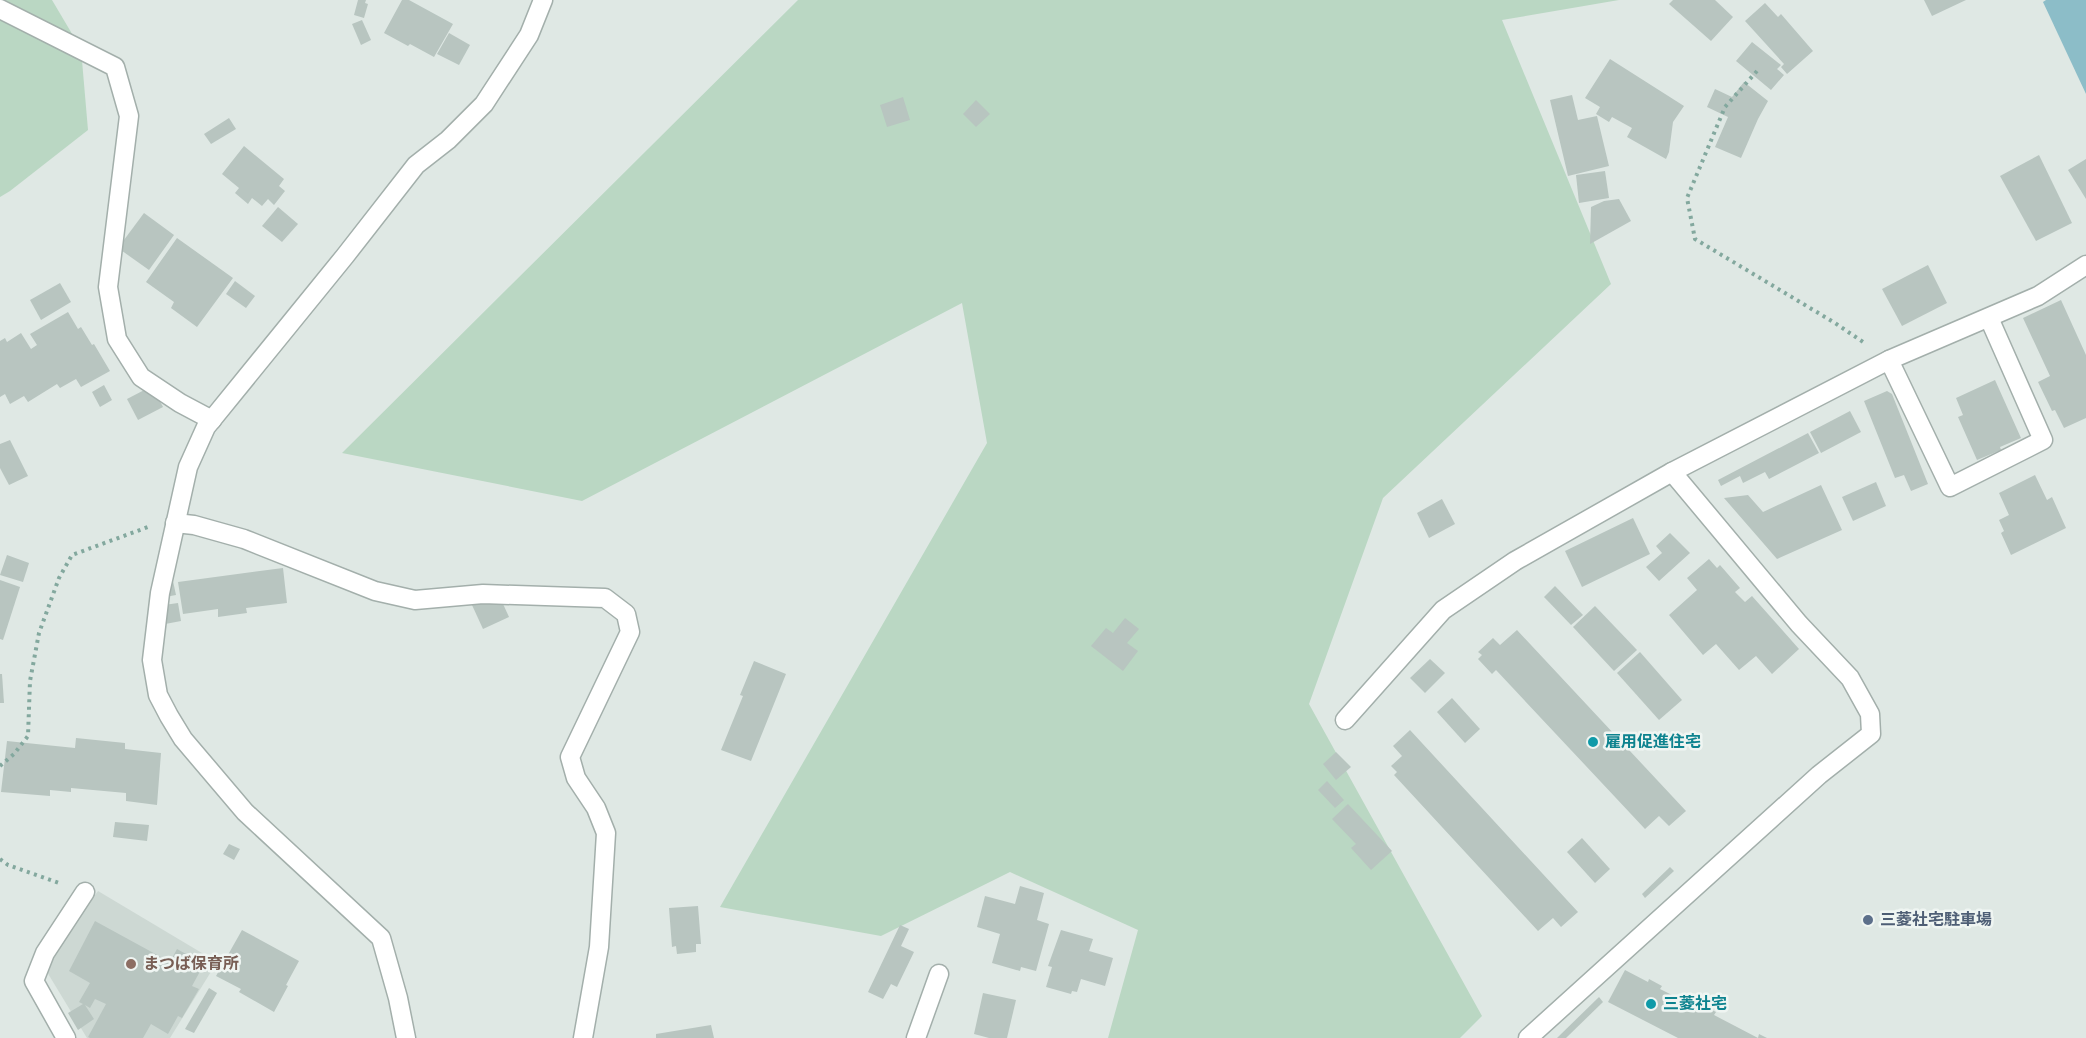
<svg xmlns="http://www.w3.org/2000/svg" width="2086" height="1038" font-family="'Source Sans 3','Noto Sans JP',sans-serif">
<rect width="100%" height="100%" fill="#dfe8e4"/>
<path fill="#cdd8d3" d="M98,891L217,962L170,1038H87L44,967Z"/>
<g fill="#bad7c3">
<path d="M0,0H52L81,49L88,130L10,191L0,197Z"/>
<path d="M798,0H1619L1502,20L1611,284L1383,498L1309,704L1482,1016L1460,1038H1108L1138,930L1010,872L881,936L720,907L987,443L962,303L582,501L342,453Z"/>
</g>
<path fill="#8cbdc8" d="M2046,0H2086V94L2043,2Z"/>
<g fill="#b8c5c0">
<path d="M358,0H366L365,3L368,4L364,18L354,15Z"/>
<path d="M402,0H409L453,24L434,57L410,44L408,46L384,33Z"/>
<path d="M1673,0H1715L1733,17L1711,41L1669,4Z"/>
<path d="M1924,0H1966L1932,16Z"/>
<path d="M1765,3L1778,17L1781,14L1813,51L1787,74L1781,67L1784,64L1745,21Z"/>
<path d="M362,20L371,40L361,45L352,24Z"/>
<path d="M449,33L470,45L459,65L437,54Z"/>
<path d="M1752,42L1781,65L1777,69L1784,75L1771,90L1736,61Z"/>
<path d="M1610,59L1684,106L1673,122L1669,152L1666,159L1627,137L1632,128L1612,117L1609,122L1596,114L1600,107L1585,98Z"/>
<path d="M1744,82L1768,101L1758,119L1741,158L1715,147L1728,117L1707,107L1715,89L1732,97Z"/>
<path d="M1572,95L1578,120L1597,116L1609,166L1568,176L1550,100Z"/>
<path d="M903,97L910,120L887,127L880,105Z"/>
<path d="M976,100L990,114L976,127L963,114Z"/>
<path d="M229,118L236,129L211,144L204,134Z"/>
<path d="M244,146L284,179L279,186L285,191L274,205L268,199L262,206L252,198L248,204L235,193L239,188L222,174Z"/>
<path d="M2039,155L2072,223L2036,241L2000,176Z"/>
<path d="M2086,159V199L2068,170Z"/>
<path d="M1605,171L1609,198L1579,203L1576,175Z"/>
<path d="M1619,199L1631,221L1590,244L1591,207L1604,201Z"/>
<path d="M278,207L298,224L282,242L262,226Z"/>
<path d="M144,213L174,235L149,270L118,248Z"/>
<path d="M177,238L233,278L197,327L171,308L174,302L146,282Z"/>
<path d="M1928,265L1947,303L1902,326L1882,289Z"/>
<path d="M235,281L255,296L246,308L226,294Z"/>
<path d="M60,283L71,302L41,320L30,300Z"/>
<path d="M2061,300L2086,355V418L2064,428L2055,410L2052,411L2038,382L2050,376L2023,318Z"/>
<path d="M68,312L78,329L81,327L92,345L94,344L110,371L81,387L76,379L60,388L57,384L28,402L24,396L10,404L5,394L0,397V341L5,338L7,342L21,333L31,349L37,345L30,334Z"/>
<path d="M1995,380L2021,438L2000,447L2001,450L1977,460L1958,417L1963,415L1956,398Z"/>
<path d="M104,385L112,400L100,407L92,392Z"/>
<path d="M152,386L163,407L138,420L127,399Z"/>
<path d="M1887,391L1892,394L1928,484L1911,491L1904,475L1895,478L1864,401Z"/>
<path d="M1850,411L1861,432L1821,453L1810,432Z"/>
<path d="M1808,433L1819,453L1769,479L1765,472L1743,483L1740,476L1721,486L1718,480Z"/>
<path d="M10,440L28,476L9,485L0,468V444Z"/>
<path d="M2035,475L2047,500L2052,497L2066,528L2011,555L2001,533L2004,531L1999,520L2009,515L1999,493Z"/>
<path d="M1876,482L1886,506L1853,521L1842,497Z"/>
<path d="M1821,485L1842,530L1777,559L1724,498L1748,495L1763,512Z"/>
<path d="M1442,499L1455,524L1429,538L1417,513Z"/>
<path d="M1633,518L1650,554L1582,587L1565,551Z"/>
<path d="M1670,533L1690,553L1659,581L1646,567L1662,553L1656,546Z"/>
<path d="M7,555L29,563L23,582L0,575Z"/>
<path d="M1709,559L1717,568L1720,565L1740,588L1735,592L1745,602L1752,596L1799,649L1772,674L1756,656L1739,670L1716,644L1703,655L1669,615L1697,590L1687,578Z"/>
<path d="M283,568L287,603L246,608L247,613L218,617V609L183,614L178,582Z"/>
<path d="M0,580L20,587L3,640L0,639Z"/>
<path d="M173,581L176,595L165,597L163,583Z"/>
<path d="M1555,586L1583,615L1571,625L1544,597Z"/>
<path d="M498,593L509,617L483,629L472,605Z"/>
<path d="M178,603L181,621L160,625L157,606Z"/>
<path d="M1595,606L1637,650L1614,671L1573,627Z"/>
<path d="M1125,618L1139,629L1127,643L1138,651L1123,671L1091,646L1106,628L1113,633Z"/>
<path d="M1517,630L1686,811L1669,826L1659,816L1645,829L1496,670L1492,674L1478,659L1482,655L1478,652L1493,638L1500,645Z"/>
<path d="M1640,652L1682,700L1659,720L1617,673Z"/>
<path d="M1430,659L1445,673L1425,693L1410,678Z"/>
<path d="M754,661L786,674L751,761L721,750L743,696L740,695Z"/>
<path d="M0,674H2L4,703H0Z"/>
<path d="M1452,698L1480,729L1465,743L1437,712Z"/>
<path d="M1410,730L1578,912L1561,927L1553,918L1538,931L1394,775L1397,772L1391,766L1402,756L1393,746Z"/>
<path d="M76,738L125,743V749L161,753L157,805L126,801V793L71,788V792L50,790V796L1,792L7,741L75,748Z"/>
<path d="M1336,752L1351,767L1336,780L1323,764Z"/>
<path d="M1327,781L1344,800L1335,808L1318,790Z"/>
<path d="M1348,804L1392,851L1371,870L1351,848L1356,844L1332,819Z"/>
<path d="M115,822L149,825L147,841L113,837Z"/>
<path d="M1582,838L1610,869L1595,883L1567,852Z"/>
<path d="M229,844L240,849L234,860L223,854Z"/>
<path d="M1670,867L1674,871L1645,898L1642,894Z"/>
<path d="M1020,886L1044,893L1037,920L1049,924L1036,971L1021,967L1020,971L992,963L1000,934L977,927L985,896L1015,904Z"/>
<path d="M698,906L701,944H696V952L677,954L676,946L672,947L669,908Z"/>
<path d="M95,921L170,962L177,949L204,964L192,986L199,989L182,1018L178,1016L168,1034L151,1024L143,1038H90L88,1037L106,1004L95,999L90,1008L85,1005L94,1019L78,1030L68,1013L83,1004L79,1002L90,983L69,971Z"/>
<path d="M900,925L909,929L901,946L914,952L897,987L891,984L883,999L868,992Z"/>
<path d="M242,930L299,961L286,985L288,986L274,1012L239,992L241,989L216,976Z"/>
<path d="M1061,930L1093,939L1089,951L1113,958L1105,986L1081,979L1077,992L1072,991L1071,994L1046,987L1052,967L1048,966Z"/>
<path d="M1625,970L1648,982L1649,979L1662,986L1660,989L1702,1010L1704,1006L1716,1012L1714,1015L1758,1038L1759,1034L1767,1038H1678L1608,1002Z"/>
<path d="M209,988L217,993L194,1033L185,1029Z"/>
<path d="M983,993L1016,1000L1007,1038H989L974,1034Z"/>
<path d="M1599,997L1603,1002L1566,1038H1557Z"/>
<path d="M711,1025L714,1038H656V1034Z"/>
</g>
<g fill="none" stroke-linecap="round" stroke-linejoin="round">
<defs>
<g id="service">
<path d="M0,9L115,67L129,116L108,287L117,339L141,377L180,403L212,420"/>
<path d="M1345,720L1443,610L1515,561L1672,472"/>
<path d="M916,1038L939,974"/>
</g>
<g id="minor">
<path d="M1889,360L1950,487L2043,440L1989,318"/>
<path d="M175,523L194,525L244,539L375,591L415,600L483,594L605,598L626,614L630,632L570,757L576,778L596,808L606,833L599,947L583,1038"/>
<path d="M66,1038L34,981L45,953L85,892"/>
<path d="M406,1038L398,998L381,938L245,812L183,739L169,716L158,695L152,660L160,593L188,467L206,427L345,256L416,165L448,140L484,104L529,35L543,0"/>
<path d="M1528,1038L1819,775L1871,734L1870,714L1850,678L1799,624L1672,472L1889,360L2038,296L2086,265"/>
</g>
</defs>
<use href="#service" stroke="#a3afab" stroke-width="21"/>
<use href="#minor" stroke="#a3afab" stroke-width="21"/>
<g stroke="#83a89e" stroke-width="4" stroke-dasharray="3 4.5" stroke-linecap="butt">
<path d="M1757,71L1725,107L1687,198L1695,239L1835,323L1866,344"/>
<path d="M0,766L14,754L28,736L30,681L39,633L59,578L72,555L148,527"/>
<path d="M0,859L8,865L62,884"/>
</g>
<use href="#service" stroke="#fff" stroke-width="18"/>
<use href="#minor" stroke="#fff" stroke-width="18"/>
</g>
<g fill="#0f9aa8" stroke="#eff5f2" stroke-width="2">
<circle cx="1593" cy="742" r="6"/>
<circle cx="1651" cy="1004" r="6"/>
</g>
<circle fill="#5c6f8a" stroke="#eff5f2" stroke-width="2" cx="1868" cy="920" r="6"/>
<circle fill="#8d6e63" stroke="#eff5f2" stroke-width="2" cx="131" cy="964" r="6"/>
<g text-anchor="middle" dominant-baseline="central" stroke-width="5" stroke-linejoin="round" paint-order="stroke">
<g font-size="16" font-weight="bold" fill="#0d838f" stroke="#eff5f2" text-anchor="start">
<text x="1605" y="742">雇用促進住宅</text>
<text x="1663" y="1004">三菱社宅</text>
</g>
<g font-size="16" font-weight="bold" fill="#4e5e75" stroke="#eff5f2" text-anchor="start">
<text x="1880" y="920">三菱社宅駐車場</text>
</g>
<g font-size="16" font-weight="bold" fill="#785e54" stroke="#eff5f2" text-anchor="start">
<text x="143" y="964">まつば保育所</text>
</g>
</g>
</svg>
